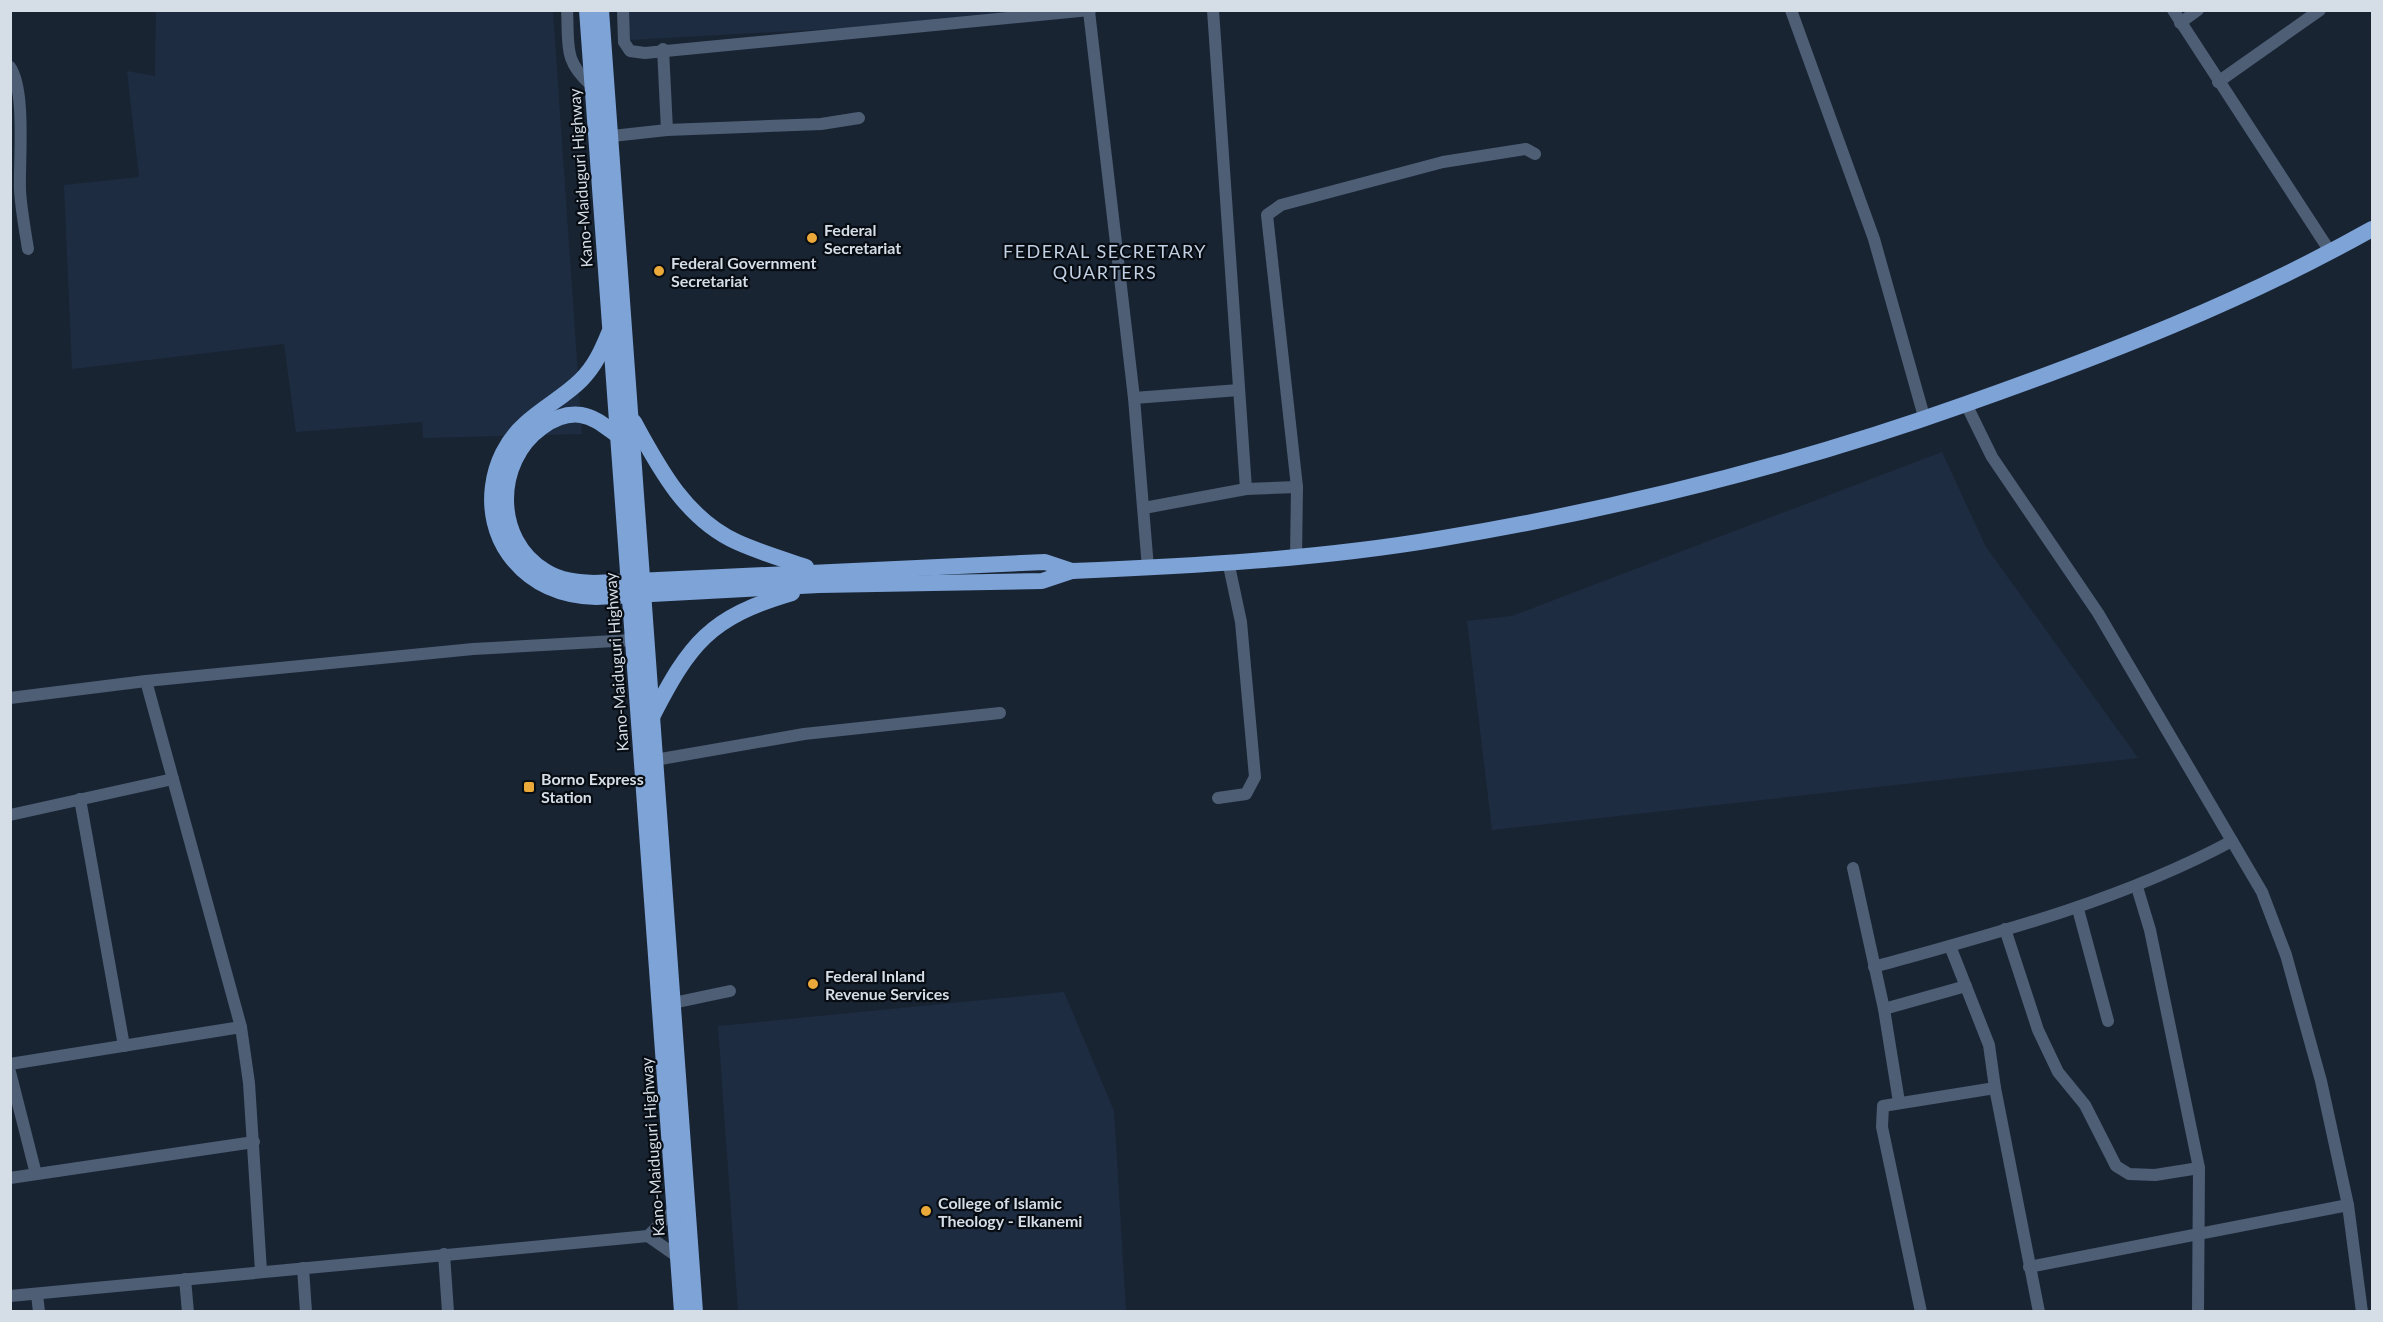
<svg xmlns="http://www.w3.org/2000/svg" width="2383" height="1322" font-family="Lato,sans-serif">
<rect width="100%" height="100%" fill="#192433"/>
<g fill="#1e2c41">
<path d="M156,11H553L582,434L423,438L422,422L296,432L284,344L72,369L64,185L139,177L127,71L155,76Z"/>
<path d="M628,11H1069L846,28L629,40Z"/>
<path d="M1942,452L1986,547L2138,758L1492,830L1467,621L1512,616Z"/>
<path d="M1064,992L1114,1111L1126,1311H738L718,1026Z"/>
</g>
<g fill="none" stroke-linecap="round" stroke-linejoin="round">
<g stroke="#4d5e75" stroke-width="12">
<path d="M567,10C569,46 563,61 592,86"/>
<path d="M623,10L624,42L630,51L645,53L1090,10"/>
<path d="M1213,10L1246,489"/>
<path d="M1791,10L1874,239L1925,420"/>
<path d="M2173,10L2331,253"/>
<path d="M1089,11L1134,398L1148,568"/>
<path d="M2180,23L2198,10"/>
<path d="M663,49L667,130"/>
<path d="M10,67C26,90 19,160 20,190C21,209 25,230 28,249"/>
<path d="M2218,82L2320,10"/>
<path d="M603,137L667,130L821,124L859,118"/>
<path d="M1134,398L1239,390"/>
<path d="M1966,404L1992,457L2098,613L2262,892L2286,955L2321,1081L2348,1205L2362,1312"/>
<path d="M1144,508L1246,489L1297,487"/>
<path d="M1296,557L1297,487L1267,215L1281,205L1443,162L1526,149L1535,154"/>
<path d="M146,681L241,1027L249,1083L261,1271"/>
<path d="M10,698L146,681L473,649L632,640"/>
<path d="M655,760L804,734L1000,713"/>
<path d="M1218,798L1246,794L1255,777L1241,622L1228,561"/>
<path d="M80,799L124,1046"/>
<path d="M10,815L173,779"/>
<path d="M1853,868L1884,1009L1899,1102"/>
<path d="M2137,887L2150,930L2199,1168L2198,1312"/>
<path d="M2078,909L2108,1021"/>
<path d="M2005,929L2038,1030L2058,1072L2085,1105L2116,1166L2129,1174L2155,1175L2199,1168"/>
<path d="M1950,946L1989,1045L1995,1088"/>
<path d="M1874,967C1997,933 2120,901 2232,841"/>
<path d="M673,1003L730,991"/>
<path d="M1884,1009L1966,986"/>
<path d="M10,1064L241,1027"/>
<path d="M10,1072L36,1174"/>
<path d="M10,1178L254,1142"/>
<path d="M648,1236L678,1257"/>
<path d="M444,1254L448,1312"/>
<path d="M2029,1267L2348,1205"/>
<path d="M303,1268L306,1312"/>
<path d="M185,1279L188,1312"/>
<path d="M37,1294L39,1312"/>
<path d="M10,1296L648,1236L674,1210"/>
<path d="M1921,1312L1882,1127L1883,1106L1995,1088L2039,1312"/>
</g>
<g stroke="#7da3d7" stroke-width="16">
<path d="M587,10L682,1312"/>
<path d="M601,10L695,1312"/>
<path d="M609,333C602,350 595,366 581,380C564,397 542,408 524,425C489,457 481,515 509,554C530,583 561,596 596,597L819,585L1042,581L1072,571C1194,566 1318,559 1438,539C1618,509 1795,465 1966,404C2105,355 2244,301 2372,229"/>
<path d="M634,422C659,468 686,519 737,542C759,552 783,559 806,567"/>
<path d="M617,435C606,427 595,417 581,415C567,413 553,419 542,427C494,461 493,540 545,571C561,581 576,582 594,583L1045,562L1072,571"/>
<path d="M652,717C690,643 710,617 792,593"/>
</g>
</g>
<g fill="#eba939" stroke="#080d13" stroke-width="2">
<circle cx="812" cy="238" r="6"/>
<circle cx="659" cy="271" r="6"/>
<rect x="523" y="781" width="12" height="12" rx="3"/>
<circle cx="813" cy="984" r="6"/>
<circle cx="926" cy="1211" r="6"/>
</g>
<g text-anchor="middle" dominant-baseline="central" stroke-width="4.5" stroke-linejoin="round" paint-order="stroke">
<g font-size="16" fill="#d5dde7" stroke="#080d13">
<text transform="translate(580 178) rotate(-94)">Kano-Maiduguri Highway</text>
<text transform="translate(616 662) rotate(-94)">Kano-Maiduguri Highway</text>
<text transform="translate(652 1147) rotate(-94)">Kano-Maiduguri Highway</text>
</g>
<g font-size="16" font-weight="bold" fill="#d5dde7" stroke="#080d13" text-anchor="start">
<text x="824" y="229">Federal<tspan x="824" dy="18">Secretariat</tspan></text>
<text x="671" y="262">Federal Government<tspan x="671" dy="18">Secretariat</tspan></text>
<text x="541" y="778">Borno Express<tspan x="541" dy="18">Station</tspan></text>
<text x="825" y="975">Federal Inland<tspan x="825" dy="18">Revenue Services</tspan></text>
<text x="938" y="1202">College of Islamic<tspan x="938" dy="18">Theology - Elkanemi</tspan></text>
</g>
<g font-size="18" letter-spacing="1.5" fill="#c2d0e4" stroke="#080d13">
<text x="1105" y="251">FEDERAL SECRETARY<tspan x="1105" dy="21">QUARTERS</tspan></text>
</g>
</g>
<rect width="2383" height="1322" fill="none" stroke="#d5dde7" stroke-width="24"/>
</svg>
